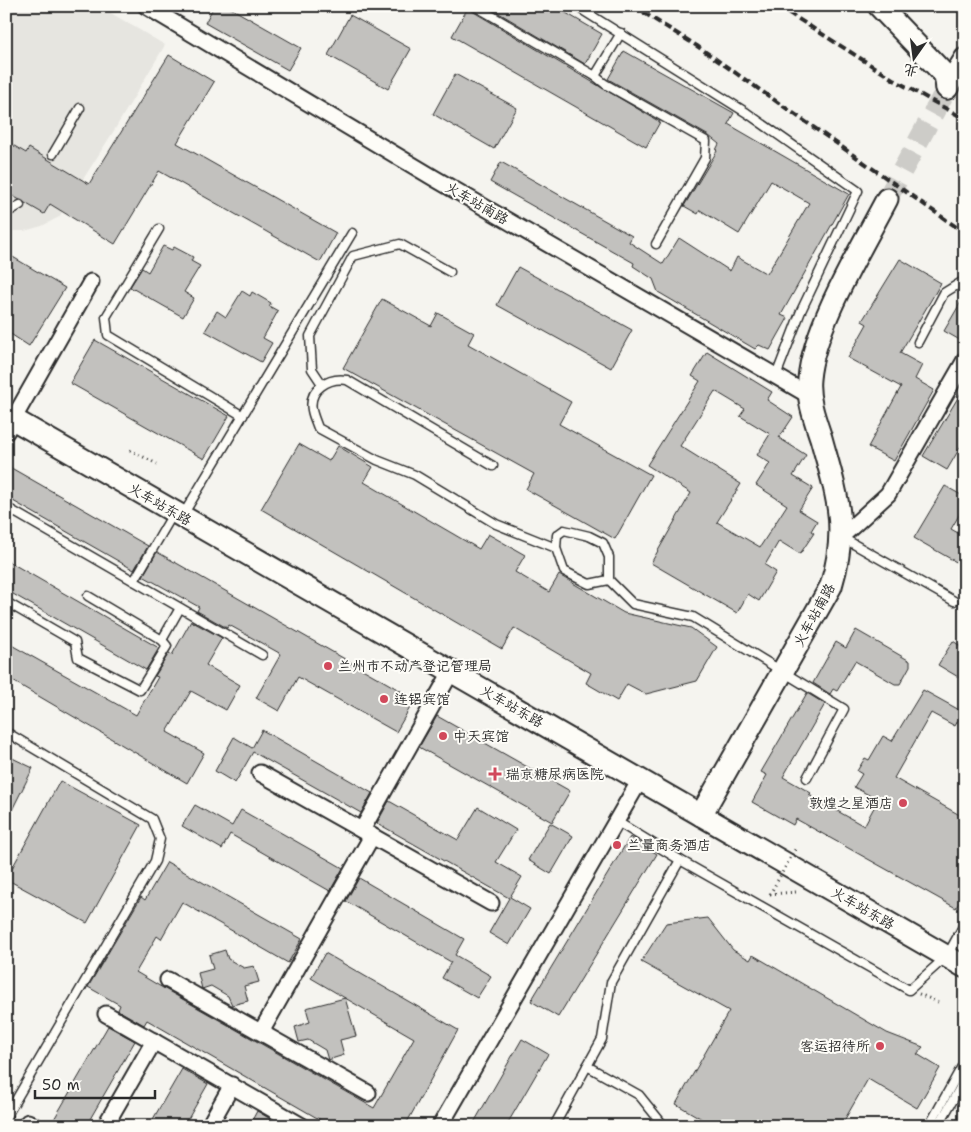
<svg xmlns="http://www.w3.org/2000/svg" width="971" height="1132" font-family="'Shantell Sans','LXGW WenKai TC',sans-serif">
<rect width="100%" height="100%" fill="#f5f4ef"/>
<filter id="ink" filterUnits="userSpaceOnUse"><feTurbulence type="fractalNoise" baseFrequency=".02" numOctaves="2"/><feDisplacementMap in="SourceGraphic" scale="10" xChannelSelector="R" yChannelSelector="G"/><feConvolveMatrix kernelMatrix="1 2 1 2 8 2 1 2 1" color-interpolation-filters="sRGB"/></filter>
<g filter="url(#ink)">
<path fill="#e6e5e0" d="M6,6H99L165,45L115,129L59,217L42,226L24,231H6Z"/>
<g fill="#c2c1be" stroke="#2b2b2b" fill-rule="evenodd">
<path d="M214,6H227L301,48L288,70L205,23Z"/>
<path d="M469,6L472,11L660,122L646,147L452,36Z"/>
<path d="M487,6H554L602,34L585,64Z"/>
<path d="M350,15L411,49L388,89L328,55Z"/>
<path d="M624,51L734,113L728,124L849,194L781,315L788,318L770,350L759,345L755,349L658,292L653,279L633,266L634,263L490,182L501,162L632,236L629,242L663,264L679,238L730,271L737,257L767,274L809,203L771,181L739,234L700,210L698,214L684,206L717,151L716,150L719,144L709,136L608,79Z"/>
<path d="M169,55L214,82L177,143L336,233L320,262L159,171L115,244L50,204L44,214L6,192V141L26,153L29,148L89,184Z"/>
<path d="M455,74L517,108L494,149L433,114Z"/>
<path d="M163,246L172,250L174,247L193,257L191,261L200,266L184,292L194,298L183,317L130,287L142,268L148,272Z"/>
<path d="M6,253L65,288L29,346L6,331Z"/>
<path d="M900,259L941,283L900,353L922,365L915,379L934,390L894,461L868,447L901,387L848,358L867,324L862,321Z"/>
<path d="M518,267L632,330L611,368L497,305Z"/>
<path d="M242,291L250,296L252,292L271,303L269,306L278,311L263,338L272,343L261,362L205,331L217,311L226,317Z"/>
<path d="M965,295V343L944,331Z"/>
<path d="M382,299L431,326L438,313L474,333L468,344L571,402L559,424L651,475L615,539L526,489L534,474L343,368Z"/>
<path d="M95,340L229,416L204,459L70,383Z"/>
<path d="M707,352L772,392L767,400L793,417L779,438L806,455L793,476L813,488L799,510L817,521L811,531L814,533L800,554L779,541L765,565L776,572L759,601L748,594L737,613L651,563L691,493L647,465L700,381L692,376ZM715,391L745,409L740,416L770,434L757,455L770,463L756,485L787,505L760,547L717,522L741,484L680,446Z"/>
<path d="M965,386V439L947,470L923,456Z"/>
<path d="M299,444L329,461L338,446L373,467L364,482L479,549L488,534L525,555L515,572L549,592L559,575L624,613L691,628L717,647L697,681L646,694L627,684L617,701L586,683L591,673L514,628L502,649L261,509Z"/>
<path d="M6,465L148,546L134,570L6,497Z"/>
<path d="M945,486L965,497V505L951,529L965,537V567L914,538Z"/>
<path d="M157,552L415,699L396,732L298,677L279,711L256,698L281,654L229,625L227,628L197,611L199,607L143,576Z"/>
<path d="M6,560L159,648L146,670L6,590Z"/>
<path d="M191,621L222,638L206,665L240,685L226,710L191,691L167,732L204,753L187,783L6,677V642L136,715L158,677L155,676L169,653L172,655Z"/>
<path d="M856,630L910,661V666L900,684H895L855,661L837,691L833,689L830,694L813,683L836,642L846,648Z"/>
<path d="M953,641L965,649V681L938,665Z"/>
<path d="M923,690L963,712L955,726L931,713L894,778L965,818V892L956,908L796,819L793,825L752,802L767,775L761,772L807,693L825,704L783,777L811,793L809,795L864,826L878,800L854,787L862,774L857,771L865,758L869,760L883,736L892,741Z"/>
<path d="M437,716L570,791L552,822L419,747Z"/>
<path d="M262,730L372,793L361,813L253,752L235,783L215,771L234,737L252,748Z"/>
<path d="M6,755L33,768L6,822Z"/>
<path d="M60,781L141,825L87,923L6,879Z"/>
<path d="M389,801L458,840L478,807L516,830L496,862L522,877L510,897L530,909L509,945L489,933L509,898L377,823Z"/>
<path d="M195,805L232,826L241,810L343,868L330,891L230,834L222,849L182,826Z"/>
<path d="M550,823L573,836L551,874L528,860Z"/>
<path d="M630,837L657,854L558,1017L531,1001Z"/>
<path d="M167,862L302,939L288,963L182,902L161,939L157,936L136,972L163,988L374,1108L414,1038L345,998L356,1036L340,1040L344,1055L328,1060L325,1050L308,1040L299,1042L295,1027L310,1022L306,1008L345,998L311,978L325,953L458,1030L405,1126H331L147,1020L144,1025L118,1010L120,1005L88,987L141,897L145,900Z"/>
<path d="M359,878L464,939L455,955L491,976L477,998L442,978L451,962L349,903L346,901Z"/>
<path d="M708,918L733,950L750,960L753,955L887,1033L923,1047L917,1054L940,1068L917,1108L868,1079L841,1126H714L676,1104L729,1011L641,962L666,923Z"/>
<path d="M225,950L228,959L244,968L254,966L259,982L244,986L248,1001L232,1005L228,996L211,986L202,989L198,973L213,969L209,955Z"/>
<path d="M108,1026L135,1041L86,1126H61L53,1121Z"/>
<path d="M522,1039L548,1054L506,1126H472Z"/>
<path d="M182,1069L208,1084L184,1126H149Z"/>
<path d="M257,1111L282,1126H249Z"/>
</g>
<g fill="none" stroke-linecap="round" stroke-linejoin="round">
<path stroke="#cdccc8" stroke-width="21" stroke-dasharray="21 11" stroke-linecap="butt" d="M887,199L947,88"/>
<defs>
<g id="service">
<path d="M475,6L595,76L621,33"/>
<path d="M576,6L747,113L858,191L801,311L776,376"/>
<path d="M595,76L605,84L706,141L705,158L656,244"/>
<path d="M53,154L80,108"/>
<path d="M6,213L20,205"/>
<path d="M159,229L106,317L108,335L243,416"/>
<path d="M918,342L944,293L965,280"/>
<path d="M322,384L312,369L310,336L353,256L400,244L450,272"/>
<path d="M493,466L347,380C329,377 308,389 312,410C313,416 316,422 318,428L377,460L415,475L496,524L556,548"/>
<path d="M11,510L262,655"/>
<path d="M183,515L352,233"/>
<path d="M843,538L954,601"/>
<path d="M609,580L589,584L564,571L556,548L557,535L564,530L589,536L603,543L609,557V580L633,604L693,617L844,709L807,778"/>
<path d="M134,581L173,514"/>
<path d="M6,602L75,642L78,658L140,690L167,646L162,640L88,596"/>
<path d="M162,640L180,608"/>
<path d="M6,732L152,819L160,839L155,861L6,1117"/>
<path d="M680,860L909,990L947,956L965,923"/>
<path d="M587,1066L639,1095L664,1126"/>
<path d="M554,1126L602,1039L611,982L680,860L616,821"/>
<path d="M929,1126L965,1061"/>
<path d="M938,1126L965,1079"/>
</g>
<g id="minor">
<path d="M146,6L434,178L810,396"/>
<path d="M6,432L91,282"/>
<path d="M841,537L888,494L965,360"/>
<path d="M260,773L491,903"/>
<path d="M362,830L451,672"/>
<path d="M168,980L368,1093"/>
<path d="M106,1014L302,1126"/>
<path d="M261,1032L372,836"/>
<path d="M28,1122L34,1126"/>
<path d="M105,1126L154,1041"/>
<path d="M209,1126L232,1085"/>
<path d="M440,1126L640,780"/>
</g>
<g id="secondary">
<path d="M879,6L945,75L947,88"/>
<path d="M947,88L965,59"/>
<path d="M6,415L965,967"/>
<path d="M701,815L831,586C849,527 837,496 821,438C815,420 807,399 809,379C813,327 862,247 887,199"/>
</g>
</defs>
<use href="#service" stroke="#2b2b2b" stroke-width="11"/>
<use href="#minor" stroke="#2b2b2b" stroke-width="19"/>
<use href="#secondary" stroke="#2b2b2b" stroke-width="25"/>
<g stroke="#2b2b2b" stroke-width="3" stroke-dasharray="1 4" stroke-linecap="butt">
<path d="M130,450L157,464"/>
<path d="M770,894L796,892"/>
<path d="M919,994L938,1002"/>
</g>
<use href="#service" stroke="#fdfcf7" stroke-width="8"/>
<use href="#minor" stroke="#fdfcf7" stroke-width="15"/>
<use href="#secondary" stroke="#fdfcf7" stroke-width="21"/>
<g stroke="#2b2b2b" stroke-width="4" stroke-dasharray="8 4" stroke-linecap="butt">
<path d="M633,6L697,46L965,233"/>
<path d="M778,6L896,81L965,119"/>
</g>
<path stroke="#2b2b2b" stroke-width="3" stroke-dasharray="1 4" stroke-linecap="butt" d="M770,894L796,848"/>
</g>
</g>
<g fill="#d1495b" stroke="#fdfcf7" stroke-width="2">
<circle cx="328" cy="666" r="5"/>
<circle cx="384" cy="699" r="5"/>
<circle cx="443" cy="736" r="5"/>
<path d="M492.5 766.5h5v5h5v5h-5v5h-5v-5h-5v-5h5z"/>
<circle cx="903" cy="803" r="5"/>
<circle cx="617" cy="845" r="5"/>
<circle cx="880" cy="1046" r="5"/>
</g>
<g text-anchor="middle" dominant-baseline="central" stroke-width="4" stroke-linejoin="round" paint-order="stroke">
<g font-size="14" fill="#2b2b2b" stroke="#fdfcf7">
<text transform="translate(477 203) rotate(30)">火车站南路</text>
<text transform="translate(160 504) rotate(30)">火车站东路</text>
<text transform="translate(814 615) rotate(-61)">火车站南路</text>
<text transform="translate(512 706) rotate(30)">火车站东路</text>
<text transform="translate(863 908) rotate(30)">火车站东路</text>
</g>
<g font-size="14" fill="#2b2b2b" stroke="#fdfcf7" text-anchor="start">
<text x="338" y="666">兰州市不动产登记管理局</text>
<text x="394" y="699">连铝宾馆</text>
<text x="453" y="736">中天宾馆</text>
<text x="506" y="774">瑞京糖尿病医院</text>
<text x="893" y="803" text-anchor="end">敦煌之星酒店</text>
<text x="627" y="845">兰量商务酒店</text>
<text x="870" y="1046" text-anchor="end">客运招待所</text>
</g>
</g>
<rect width="971" height="1132" fill="none" stroke="#fdfcf7" stroke-width="25"/>
<rect x="12" y="12" width="946" height="1107" fill="none" stroke="#2b2b2b" stroke-width="2" filter="url(#ink)"/>
<g transform="translate(914 58) rotate(194)" stroke="#fdfcf7" stroke-width="4" paint-order="stroke">
<path d="M0-4L9 19L0 12L-9 19Z" fill="#2b2b2b"/>
<text y="-8" font-size="14" font-weight="bold" text-anchor="middle" fill="#2b2b2b">北</text>
</g>
<path d="M35 1090v8h120v-8" fill="none" stroke="#2b2b2b" stroke-width="2.5"/>
<text x="42" y="1090" font-size="15" fill="#2b2b2b" stroke="#fdfcf7" stroke-width="4" paint-order="stroke">50 m</text>
</svg>
